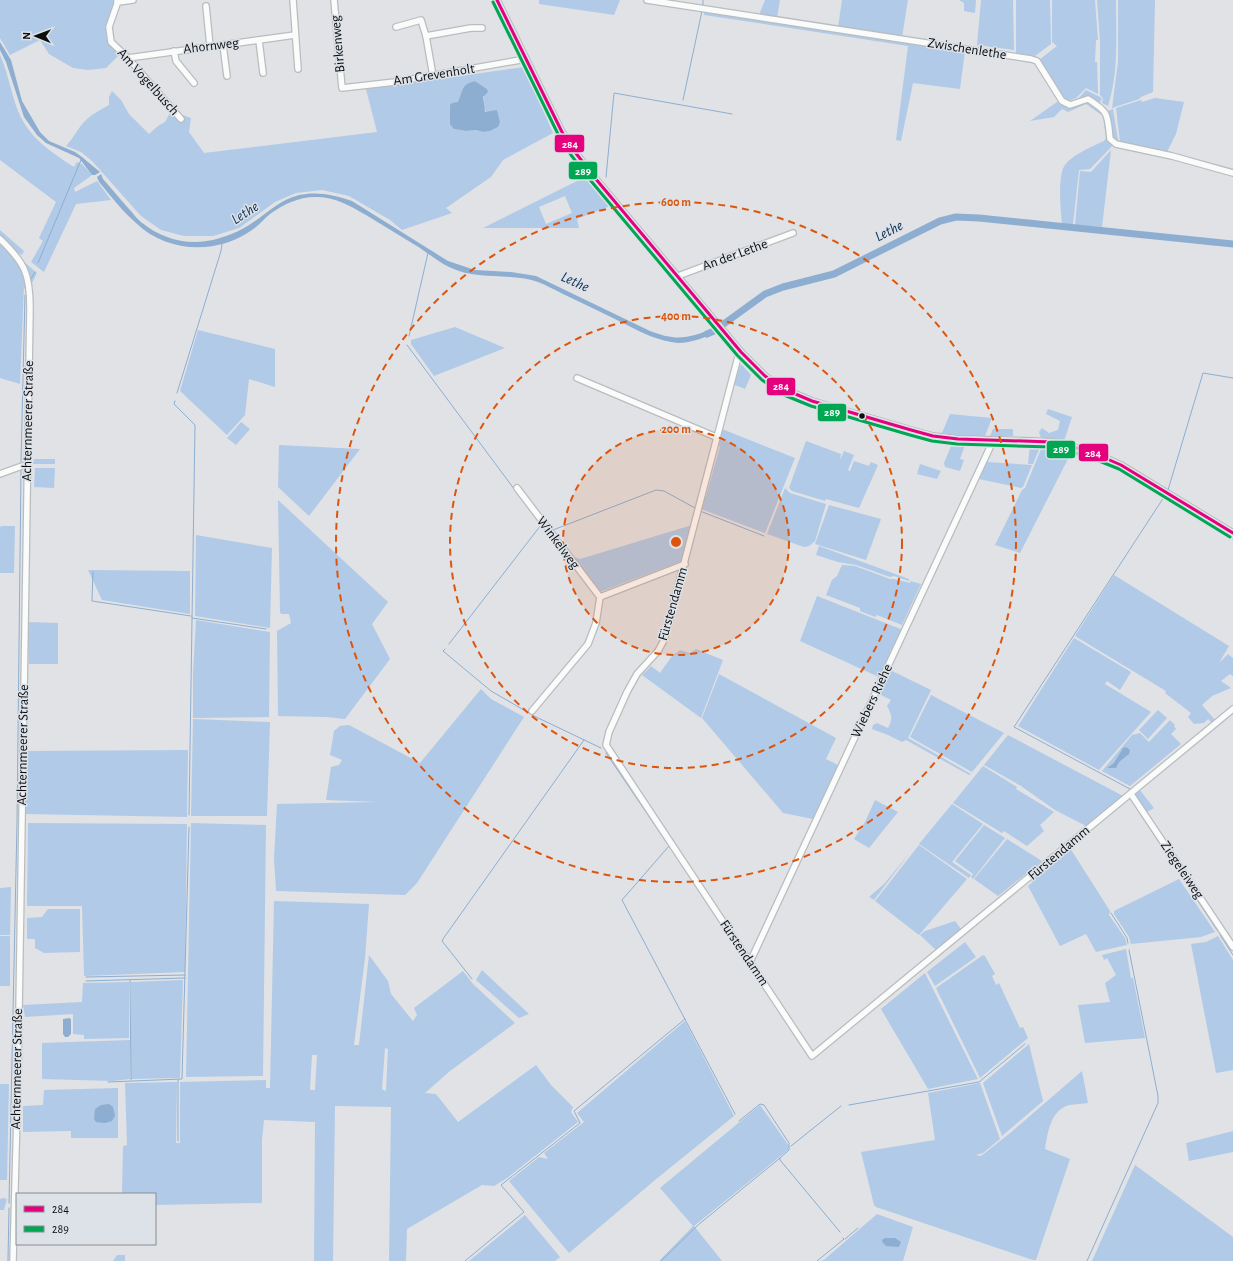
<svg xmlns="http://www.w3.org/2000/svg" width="1233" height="1261" font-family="'Alegreya Sans',sans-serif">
<rect width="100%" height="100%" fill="#e0e2e5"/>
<g fill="#b1cae7" fill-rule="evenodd">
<path d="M0,0H117L108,27L110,41L121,53L106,68L88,70L73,68L49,54L40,40L10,55L0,38Z"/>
<path d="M539,0H620L614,15L539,4Z"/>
<path d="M765,0H780L777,18L759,15Z"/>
<path d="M842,0H908L902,37L838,27Z"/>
<path d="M959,0H976L975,13L964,11V3Z"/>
<path d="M981,0H1013L1014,50L977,45Z"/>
<path d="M1016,0H1050L1051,44L1035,56L1016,53Z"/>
<path d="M1052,0H1095L1098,40H1096L1095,62H1097L1098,94L1086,88L1076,98L1068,101L1063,99L1039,60L1057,46L1052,42Z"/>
<path d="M1097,0H1116C1116,35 1119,72 1108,106L1102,103L1103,98L1100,95V41Z"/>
<path d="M1118,0H1155L1153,92L1141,97L1139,99L1112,108L1118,62Z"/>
<path d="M704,11L965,51L960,89L913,83L901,141L896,140L908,46L704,15Z"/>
<path d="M0,55C8,73 11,93 18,111C29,138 51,152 74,167L77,162L82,164L92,175L74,188L75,192L97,181L111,200L76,204L44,272L31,262L43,241L39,238L56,202L0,160Z"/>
<path d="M524,67L553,133L503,160L491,177L446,208L452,213L402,230L390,220L349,196L322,190L296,193L275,202L239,228L213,236H184L161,230L141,216L92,161L81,152L66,146C74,138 78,127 87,119C94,113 102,109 109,105V97L112,91L121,100L129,114L149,134L158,126L165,122L171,111L191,118L189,132L204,153L377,132L366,89ZM475,81L487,89C478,107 487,114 498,127L490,131L483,132L476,130L466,131L454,129L452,103H458L462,95L463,88Z"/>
<path d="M1086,90L1102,98L1098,107L1106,112L1113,109L1118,140L1090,169L1079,170L1073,224H1062C1061,210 1057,176 1065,165C1072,155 1093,146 1104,141L1106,138L1103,116L1086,104L1068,112L1062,109L1054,117L1030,121L1057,102L1070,108Z"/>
<path d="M1155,98L1184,102L1176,134L1167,152L1120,142L1116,108L1141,100L1142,102Z"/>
<path d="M1111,150L1102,227L1075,225L1080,171L1091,172Z"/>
<path d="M585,177L610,206L577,219L579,228H483ZM565,196L572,213L546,224L539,207Z"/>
<path d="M0,230L24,251L22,255L16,252L0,237Z"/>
<path d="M0,241C14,255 21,263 26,282L24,285L20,384L0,378Z"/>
<path d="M23,261L37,273L32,283H30Z"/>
<path d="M455,327L505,348L434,376L411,344V340Z"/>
<path d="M198,330L275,349V387L249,379L245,415L227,435L180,391Z"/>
<path d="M741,364L751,375L745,389L733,384Z"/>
<path d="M1048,409L1072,417L1064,441L1041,438L1039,432L1042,428L1049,433L1058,430L1060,421L1046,414Z"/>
<path d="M950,414L992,418L985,436H960L942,433Z"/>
<path d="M241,422L250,429L236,445L227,438Z"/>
<path d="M722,429L795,458L765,533L701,509L705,496H706L720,446L718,445Z"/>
<path d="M993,429H1013V436H990Z"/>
<path d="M806,441L841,454L840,460L844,451L854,455L848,470L850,471L854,461L869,466L871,462L878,465L859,508L826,499L825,501L792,491L789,488Z"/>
<path d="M952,444L965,445L960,459L964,460L960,471L945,467L944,463Z"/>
<path d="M279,445L360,449L309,516L278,487Z"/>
<path d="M1030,445L1040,447L1033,464H1028Z"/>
<path d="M1042,447L1071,453L1020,553L995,545L1022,490L1025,488Z"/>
<path d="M34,459H55V464H33Z"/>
<path d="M987,462L1032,465L1023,487L1021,488L979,479Z"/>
<path d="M920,464L941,471L937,479L917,474Z"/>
<path d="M35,468H55L54,488L34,487Z"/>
<path d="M785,488L790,493L826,504L815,541L809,546L804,547L767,534Z"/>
<path d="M278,500L388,602L372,624L390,659L345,719L327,717L278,716L277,631L291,623L289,614H281L280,612Z"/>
<path d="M829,505L881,519L866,560L815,544Z"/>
<path d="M692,525L682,561L600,592L586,575L574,557L580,559Z"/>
<path d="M2,526H15L14,573H0V527Z"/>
<path d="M196,535L272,548L270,628L195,616Z"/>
<path d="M819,546L909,579V581L894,576L890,577L856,565L838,562L816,555Z"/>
<path d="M842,565L855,566L890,579H894L910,583V581L921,584L902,625L877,615L875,617L860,611V608L826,595L832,580L837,576Z"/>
<path d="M88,570L190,571V614L102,600Z"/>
<path d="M1114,575L1229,646L1219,663L1228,654L1233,658V676L1230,674L1221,681L1231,688L1212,696L1202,705L1215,720L1212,723L1208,719L1204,723L1194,724L1188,717L1191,713L1165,693L1166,691L1075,636Z"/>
<path d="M817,596L903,630L894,649H892L890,651L892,655L881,678L800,641Z"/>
<path d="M196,620L270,632L269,717L193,718V674Z"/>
<path d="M27,622L58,623V664H29Z"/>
<path d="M1074,638L1131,672L1120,690L1107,681L1105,684L1151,712L1099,770L1018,726Z"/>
<path d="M696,649L723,660L701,718L642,675L651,666L660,673L672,656L680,650L690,653Z"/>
<path d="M890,670L931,690L908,738L971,774L969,775L906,740L902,742L888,735L872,729L873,725L877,723L888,728C893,720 892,715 887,706L891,700L879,694Z"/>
<path d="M719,674L836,738L826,759L838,765L813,819L783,813L702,718Z"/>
<path d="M481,689L491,699L524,717L417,883L405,895L276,891L274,859L277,804L378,802L326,800L331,767L339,765L342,760L330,755L334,731L340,726L349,725L420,763Z"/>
<path d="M931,695L1004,733L972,772L910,737Z"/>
<path d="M1158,710L1167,718L1148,739L1139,730Z"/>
<path d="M193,719L270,722L267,816H191Z"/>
<path d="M1170,720L1175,725L1174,726L1176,729L1171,734L1181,744L1130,786L1102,771L1132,735L1140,733L1149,742Z"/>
<path d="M1008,735L1123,796L1086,826L1055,810L1021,786L984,765Z"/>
<path d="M188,750L187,817L25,814L27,751Z"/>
<path d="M983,766L1017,787L1016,789L1054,812L1040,825L1044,831L1027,846L1004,831L1002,833L953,803Z"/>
<path d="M1139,789L1154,808L1147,812L1134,793Z"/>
<path d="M875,800L898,812L869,848L854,839L865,822Z"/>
<path d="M952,804L983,824L952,862L971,875L969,878L919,844Z"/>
<path d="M28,823L187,824L185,972L84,976L82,906H27Z"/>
<path d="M191,823L266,825L263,1076L186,1077Z"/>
<path d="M984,825L1005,838L973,879L971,877L973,874L955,861Z"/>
<path d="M1007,839L1042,861L998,896L974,879Z"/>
<path d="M919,845L967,879L919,935L875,901Z"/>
<path d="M1070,848L1110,911L1109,915L1125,938L1127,945L1096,952L1086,934L1060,946L1028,886L1033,882L1031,881Z"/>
<path d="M909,854L874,900L869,897L884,884Z"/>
<path d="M1179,879L1215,932L1201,937L1131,944L1129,937L1114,914V911Z"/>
<path d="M11,887L10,935H0V888Z"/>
<path d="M274,901L369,904L365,958L354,1045H359L369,955L388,981L391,994L413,1021L417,1015L414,1008L463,971L473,984L515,1023L450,1071L425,1093L436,1094L458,1122L536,1065L551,1085L573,1107L571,1112L578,1122L507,1178L494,1186L482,1185L407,1229L406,1261H389L391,1107L335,1106L333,1261H314L315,1122L264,1120L262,1140V1203L155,1205V1194H122L123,1146L127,1145L125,1083L177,1082L176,1143H180V1082L266,1080V1088H270ZM385,1048L388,1049L386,1091L382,1089ZM312,1055H317L315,1090H310Z"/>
<path d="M48,909H80V952L44,953L35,948V939H27V918L42,917Z"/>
<path d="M955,921L961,929L936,950L920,935L925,931Z"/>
<rect x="0" y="936" width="10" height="50"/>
<path d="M1218,936L1233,960V1070L1216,1073L1191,944L1206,942Z"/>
<path d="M965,942L976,957L935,986L927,972Z"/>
<path d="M1126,949L1131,978H1133L1145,1038L1085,1043L1078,1005L1110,1002L1105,983L1116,975L1107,958L1104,960L1102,955Z"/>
<path d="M983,955L985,956L995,974L992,976L996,985L999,983L1020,1028L1023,1027L1028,1038L980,1078L936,988Z"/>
<path d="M482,970L529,1014L519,1018L476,980Z"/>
<path d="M925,973L978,1079L928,1089L881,1009Z"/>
<path d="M183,980L180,1078L131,1079V982Z"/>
<path d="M129,982V1038L84,1039V1035L73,1034V1014L25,1017L23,1005L82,1002L83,983Z"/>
<path d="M685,1021L734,1116L655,1180L569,1253L509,1181L539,1157L548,1159L544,1153L584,1122L577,1113Z"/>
<path d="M130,1040V1079L113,1081L42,1079V1043Z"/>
<path d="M1029,1044L1043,1101L1002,1136L983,1083Z"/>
<path d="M1082,1071L1088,1103C1082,1104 1075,1104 1069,1105C1050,1111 1048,1132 1045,1149L1070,1159L1036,1260H1033L876,1207L874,1205L861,1152L935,1140L928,1093L980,1083L1000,1139L983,1153L975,1155L981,1156L1009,1134Z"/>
<path d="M0,1084H9L7,1180H0Z"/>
<path d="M118,1088V1138H71V1131L23,1132V1106L43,1105L44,1090Z"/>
<path d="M760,1105L789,1146L788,1150L694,1226L722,1261H659L693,1226L660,1188Z"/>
<path d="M1233,1131V1152L1189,1161L1186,1143Z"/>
<path d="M1135,1165L1233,1237V1261H1092Z"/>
<path d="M3,1198L7,1199L4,1210H0V1199Z"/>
<path d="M877,1214L913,1227L903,1261H821L825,1259Z"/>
<path d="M525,1215L560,1257L555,1261H469Z"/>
<path d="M117,1255H125V1261H113Z"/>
</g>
<g fill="#8daed1">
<path d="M0,42L11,60L22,101L40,132L49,141L75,152L82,157L100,172L95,175H92L79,158L46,143L37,135L24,117L6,62L0,50Z"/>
<path d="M475,81L487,89L488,92L483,97L485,112L497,110L500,122L498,127L490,131L483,132L476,130L466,131L454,129L450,124V105L452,103L458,102C464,90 460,85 475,81Z"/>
<path d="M101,174L103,179C112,189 120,199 129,209C133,213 137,219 141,222C173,248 209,247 244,228C264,217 276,201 299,195C317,191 335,195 352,201L448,261L475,270L511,272L536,276L650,331C676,341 688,339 714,328L717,332C705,337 692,343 678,343C659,341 642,333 625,324C605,314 584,304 563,294C555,290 546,285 538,282C509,272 477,281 449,267C439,262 429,254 420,248C402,237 384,226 366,215C352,207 335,197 318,197C301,196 283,204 270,214C264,219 258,226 252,230C217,255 167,253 136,223C122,211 111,196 99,182L97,177Z"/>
<path d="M1126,747L1130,750L1129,754L1119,762L1116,768H1107L1114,763L1123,748Z"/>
<path d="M70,1018L71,1020V1034L68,1037H65L63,1034V1019Z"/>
<path d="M109,1104L113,1107L115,1116L112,1121L105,1123L96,1122L94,1119L95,1109L101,1105Z"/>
<path d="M885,1238H895L901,1242L899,1247L886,1246L883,1243L882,1240Z"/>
</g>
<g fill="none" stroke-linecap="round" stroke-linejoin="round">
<g stroke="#8daed1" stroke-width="1">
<path d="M703,5V0"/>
<path d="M683,100L702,11"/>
<path d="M606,177L614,93L732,114"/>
<path d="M38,263L81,160"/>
<path d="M31,279L35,272"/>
<path d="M25,288V285"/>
<path d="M409,336L428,253"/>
<path d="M407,345L532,513"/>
<path d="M177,393L221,251L222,244"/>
<path d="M175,401L174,404L195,425L189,815"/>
<path d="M21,462L25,295"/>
<path d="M1168,490L1203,373L1233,378"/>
<path d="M700,511L764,536"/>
<path d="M553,530L656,490L664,491L695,508"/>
<path d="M545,531L546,533"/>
<path d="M93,572L92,601L191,616"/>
<path d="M192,618L266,629"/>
<path d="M449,644L541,525L536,518"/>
<path d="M445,649L443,651L491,691L529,713"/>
<path d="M532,715L601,748"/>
<path d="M606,753L669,846L622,900L735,1114"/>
<path d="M1130,789L1014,727L1164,497L1233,539"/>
<path d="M1132,801L1217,930"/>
<path d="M1111,913L1127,938L1128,943"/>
<path d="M1220,935L1233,955"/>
<path d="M86,977L185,975"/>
<path d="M472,979L442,941L443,939L584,740"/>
<path d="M130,980L131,1080"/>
<path d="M86,981L185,978"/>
<path d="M108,1082L182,1079L189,827"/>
<path d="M849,1105L979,1082L1025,1044"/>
<path d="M739,1121L760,1104L764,1105L789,1143V1150L780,1158V1160L840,1232"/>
<path d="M178,1141V1080"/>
<path d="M791,1146L841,1106"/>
<path d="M9,1203L17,822L21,470"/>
<path d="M845,1239L858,1228"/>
<path d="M8,1261L9,1208"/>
<path d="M465,1261L524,1212L501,1185L580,1123L574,1111L685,1019"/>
<path d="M661,1261L698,1225L780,1158"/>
<path d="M817,1261L844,1239L843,1238"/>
<path d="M1087,1261L1158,1103V1096L1129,950"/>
</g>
<path stroke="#8daed1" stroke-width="7" d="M707,334L714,331L765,294L783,287L834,274L940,221L956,217L979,218L1233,244"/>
<defs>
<g id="minor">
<path d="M117,0V4L109,27L111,42L128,58L181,119"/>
<path d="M293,0L298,69"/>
<path d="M334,0L342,88L395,82L526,59"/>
<path d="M497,0L562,132L575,152L595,178L741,352L765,376L786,390L812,401L911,430L933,436L958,439L1033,441L1052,442L1089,451L1121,465L1233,533"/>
<path d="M647,0L1031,59L1037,61L1062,101L1070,105L1088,99C1110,113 1107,114 1110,139L1116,144L1172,156L1233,173"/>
<path d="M118,2L133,0"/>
<path d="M206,6L210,46"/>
<path d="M396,27L421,20L426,36L433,76"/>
<path d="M426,36L471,28H482"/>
<path d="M259,40L263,73"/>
<path d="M223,45L227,76"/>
<path d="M174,51L176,61L194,83"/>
<path d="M128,58L295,35"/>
<path d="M0,239C25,263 30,274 30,308L18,1076L13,1261"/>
<path d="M678,276L793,233"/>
<path d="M741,352L738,357L664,640L658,651L637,674L627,692L609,732L606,745L812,1056L1233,709"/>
<path d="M577,378L716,437"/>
<path d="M0,474L22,466H28"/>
<path d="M517,488L600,597"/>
<path d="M532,711L588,644L596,623L600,597L685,564"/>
<path d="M1131,794L1233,947"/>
<path d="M750,962L992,443L993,440"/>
</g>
</defs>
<use href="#minor" stroke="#babcbe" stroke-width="8"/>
<use href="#minor" stroke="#fafbfb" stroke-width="5.5"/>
<defs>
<path id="bus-1" d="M497,0L562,132L575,152L595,178L741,352L765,376L786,390L812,401L911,430L933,436L958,439L1052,442L1089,451L1121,465L1233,533"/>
<path id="bus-2" d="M493,2L558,134L571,155L591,181L737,355L762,380L784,395L811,406L910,435L932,441L957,444L1051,447L1087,456L1119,469L1230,537"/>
</defs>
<use href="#bus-1" stroke="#dde2e8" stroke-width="6"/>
<use href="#bus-2" stroke="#dde2e8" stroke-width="6"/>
<use href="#bus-1" stroke="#e5007d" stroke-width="3"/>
<use href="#bus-2" stroke="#00a651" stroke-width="3"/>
</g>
<circle cx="676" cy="542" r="113" fill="#dd550c" fill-opacity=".12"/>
<g fill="none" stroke="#dd550c" stroke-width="2" stroke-dasharray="7 5">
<circle cx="676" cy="542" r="113"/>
<circle cx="676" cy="542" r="226"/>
<circle cx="676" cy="542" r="340"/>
</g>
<circle fill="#0b0d0f" stroke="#dde2e8" stroke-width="1.5" cx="862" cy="416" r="3.5"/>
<g text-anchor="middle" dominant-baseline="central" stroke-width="3" stroke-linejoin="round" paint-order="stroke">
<g font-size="14" fill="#0b0d0f" stroke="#dde2e8">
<text transform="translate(338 44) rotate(-95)">Birkenweg</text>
<text transform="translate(211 46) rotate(-7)">Ahornweg</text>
<text transform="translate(967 49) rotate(9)">Zwischenlethe</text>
<text transform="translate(434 75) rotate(-9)">Am Grevenholt</text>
<text transform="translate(148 82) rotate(48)">Am Vogelbusch</text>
<text transform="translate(735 255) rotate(-20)">An der Lethe</text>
<text transform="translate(28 421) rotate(-89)">Achternmeerer Straße</text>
<text transform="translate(558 543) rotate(53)">Winkelweg</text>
<text transform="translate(673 604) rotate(-74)">Fürstendamm</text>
<text transform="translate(872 701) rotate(-65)">Wiebers Riehe</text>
<text transform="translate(23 745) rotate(-89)">Achternmeerer Straße</text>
<text transform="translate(1059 853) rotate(-40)">Fürstendamm</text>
<text transform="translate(1182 870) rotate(56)">Ziegeleiweg</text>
<text transform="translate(744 953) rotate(56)">Fürstendamm</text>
<text transform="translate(17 1069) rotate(-89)">Achternmeerer Straße</text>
</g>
<g font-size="15" font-style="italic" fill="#0b2d4e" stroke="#dde2e8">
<text transform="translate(245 213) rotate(-33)">Lethe</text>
<text transform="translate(889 231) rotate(-27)">Lethe</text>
<text transform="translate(575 282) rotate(25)">Lethe</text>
</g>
</g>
<circle cx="676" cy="542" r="6" fill="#dd550c" stroke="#dde2e8" stroke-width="2"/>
<g font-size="12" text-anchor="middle" font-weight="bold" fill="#dd550c" stroke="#dde2e8" stroke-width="3" stroke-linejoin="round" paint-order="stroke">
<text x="676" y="206">600 m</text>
<text x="676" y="320">400 m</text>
<text x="676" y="433">200 m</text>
</g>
<g stroke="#dde2e8" stroke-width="1.5">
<rect x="554" y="134" width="31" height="19" rx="4" fill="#e5007d"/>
<rect x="568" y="161" width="30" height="19" rx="4" fill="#00a651"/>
<rect x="766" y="377" width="30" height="19" rx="4" fill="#e5007d"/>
<rect x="817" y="403" width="30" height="19" rx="4" fill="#00a651"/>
<rect x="1046" y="440" width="30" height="19" rx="4" fill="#00a651"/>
<rect x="1078" y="443" width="31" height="19" rx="4" fill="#e5007d"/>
</g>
<g font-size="11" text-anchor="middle" font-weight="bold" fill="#fff">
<text x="570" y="148">284</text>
<text x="583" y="175">289</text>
<text x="781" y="390">284</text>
<text x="832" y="416">289</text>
<text x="1061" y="453">289</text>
<text x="1093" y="457">284</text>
</g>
<rect x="16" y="1193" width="140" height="52" fill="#dde2e8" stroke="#898d91"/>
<rect x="24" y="1206" width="20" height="6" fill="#e5007d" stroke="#898d91"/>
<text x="52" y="1213" font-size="12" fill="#0b0d0f">284</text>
<rect x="24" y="1226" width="20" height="6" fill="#00a651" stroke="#898d91"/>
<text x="52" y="1233" font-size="12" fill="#0b0d0f">289</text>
<g transform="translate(36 36) rotate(271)" stroke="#dde2e8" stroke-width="3" paint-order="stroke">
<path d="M0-3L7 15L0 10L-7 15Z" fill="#0b0d0f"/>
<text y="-6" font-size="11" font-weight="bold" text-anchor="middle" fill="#0b0d0f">N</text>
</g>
</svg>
